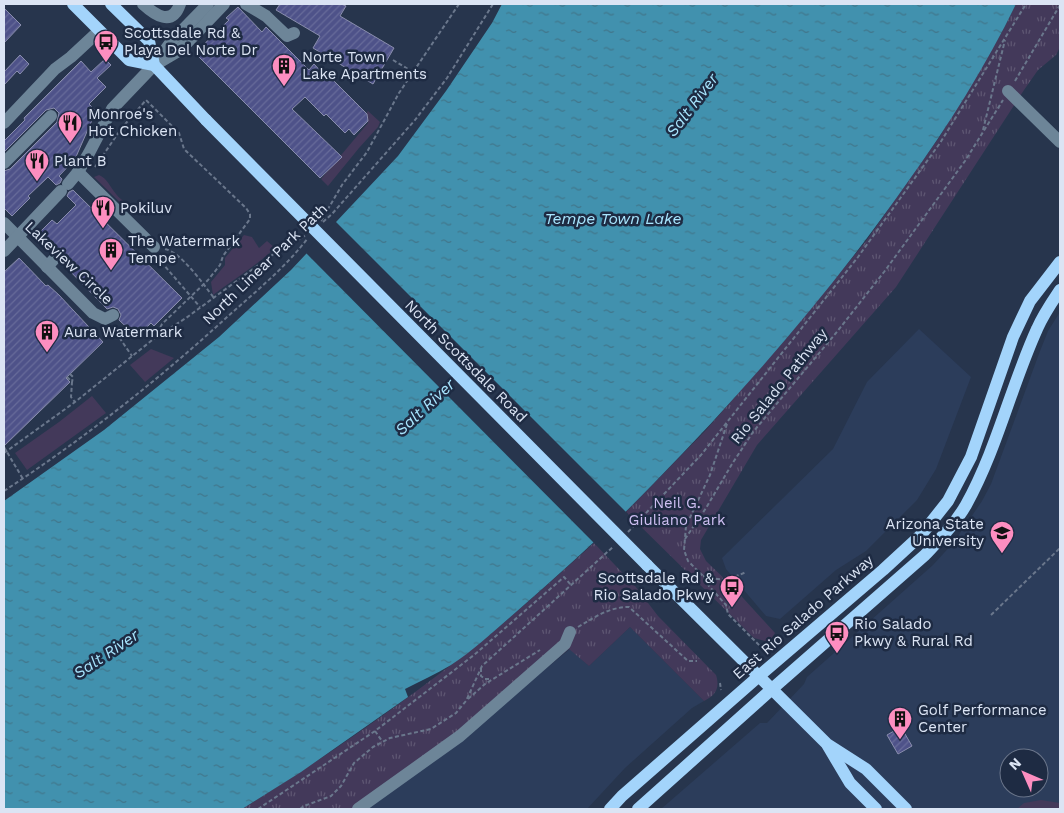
<svg xmlns="http://www.w3.org/2000/svg" width="1064" height="813" font-family="'Work Sans',sans-serif">
<defs>
<pattern id="park-tufts" width="24" height="20" patternUnits="userSpaceOnUse" patternTransform="scale(1.25)"><rect width="24" height="20" fill="#43395a"/><path d="M3 7l-1-3M5 7V3M7 7l1-3M15 17l-1-3M17 17v-4M19 17l1-3" fill="none" stroke="#5e5672"/></pattern>
<pattern id="water-ripples" width="26" height="14" patternUnits="userSpaceOnUse" patternTransform="scale(1.25)"><rect width="26" height="14" fill="#4191ae"/><path d="M2 4q2-2 4 0t4 0M15 11q2-2 4 0t4 0" fill="none" stroke="#41768b"/></pattern>
<pattern id="building-hatch" width="6" height="6" patternUnits="userSpaceOnUse" patternTransform="scale(1.25)"><rect width="6" height="6" fill="#4e5289"/><path d="M-1 1l2-2M0 6l6-6M5 7l2-2" fill="none" stroke="#676b9a"/></pattern>
</defs>
<rect width="100%" height="100%" fill="#27354d"/>
<g fill="#2c3d5b" fill-rule="evenodd">
<path d="M1060,312V809H661L760,723H767L804,684L807,677L933,565L954,542L982,501L991,484L1040,351L1048,331ZM1009,758H1039V788H1009Z"/>
<path d="M919,329L971,377L936,469L917,500L866,551L836,570L780,619L766,616L726,569L722,558L833,449L867,382Z"/>
<path d="M630,627L704,701L692,708L625,768L587,809H353L460,738L570,649L589,666Z"/>
</g>
<g fill="#43395a">
<path d="M368,111L380,122L378,127L359,148L328,186L321,179L368,123L367,112Z"/>
<path d="M99,175C107,178 110,187 116,194C122,202 130,203 137,213L132,214L94,177Z"/>
<path d="M244,235L252,237L259,248L267,241L275,248C256,266 234,279 213,295L211,282L225,265V258Z"/>
<path d="M151,349L174,358L145,382L130,365Z"/>
<path d="M92,396L106,413L27,470L15,453L59,422Z"/>
<path d="M1041,800L1060,803V809H1017L1024,803Z"/>
</g>
<g fill="url(#park-tufts)">
<path d="M1016,4H1060V47L1056,55L1038,70L1024,90L896,287L757,445L701,540L700,549L706,561L733,587L775,633L769,642L754,638L626,512L706,430L785,340L866,241L940,136L1002,32Z"/>
<path d="M594,543L635,586L658,616L716,675C720,688 716,695 704,701L630,627L589,666L569,649L460,738L353,809H242C324,758 404,703 479,643C519,611 556,577 594,543Z"/>
</g>
<path fill="url(#water-ripples)" d="M502,4H1016C986,66 948,126 907,183C832,290 747,388 655,482C611,528 564,570 516,612C495,630 474,650 451,665C436,674 420,681 405,689L408,697L301,772L242,809H4V501L104,430L219,337L291,270L398,156L446,91L492,23Z"/>
<path fill="#27354d" d="M335,221L628,514L596,545L305,252Z"/>
<g fill="url(#building-hatch)" stroke="#898dad">
<path d="M280,4H341L346,6L340,16L394,48L373,84L313,48L320,36L276,10Z"/>
<path d="M238,7L262,32L266,27L309,70L314,64L326,77L328,75L367,114L368,121L354,135L349,129L345,133L326,114L324,116L305,97L292,109L342,157L320,178L195,53L229,20L226,18Z"/>
<path d="M4,8L21,25L4,43Z"/>
<path d="M20,55L29,64L20,74L17,71L4,85V72Z"/>
<path d="M105,59L111,65L97,78L106,87L89,104L96,111L75,159L59,176L62,179L60,183L56,185L48,177L28,196L30,198L12,216L4,208V171L10,169L57,122L59,113L54,108L46,110L4,152V141L25,120L24,118L81,61L91,72Z"/>
<path d="M73,190L182,298L154,326L151,323L137,337L119,320L121,315L118,309L113,307L107,309L62,263L64,258L62,251L57,249L50,251L35,237L52,220L57,224L76,205L67,196L69,192Z"/>
<path d="M19,258L46,286L48,285L59,295L103,342L66,378L70,382L4,446V272Z"/>
<path d="M901,727L912,746L898,754L887,735Z"/>
</g>
<g fill="none" stroke-linecap="round" stroke-linejoin="round">
<g stroke="#6a778c" stroke-width="2" stroke-dasharray="4 2.5" stroke-linecap="butt">
<path d="M393,60L413,72"/>
<path d="M1015,81L1060,5"/>
<path d="M983,130L1005,40"/>
<path d="M95,167L121,129L146,100L179,133L184,149L246,208L250,214V219L223,256L220,265L208,280L162,324L156,337"/>
<path d="M321,221L342,185L367,152L399,93L459,4"/>
<path d="M323,222L332,214L415,120L447,78L493,4"/>
<path d="M165,249C181,252 204,285 214,298"/>
<path d="M157,257L200,307"/>
<path d="M112,327L132,356"/>
<path d="M70,374L73,377L72,382"/>
<path d="M67,377L72,382L71,397L75,402"/>
<path d="M727,424L710,475L686,526L684,550L688,561L703,576L709,586L726,605L728,614L761,647L766,649"/>
<path d="M4,447L23,479"/>
<path d="M4,453L75,402L156,337L186,318L279,250L305,236"/>
<path d="M4,491C82,440 157,381 226,318C254,293 285,268 308,238"/>
<path d="M628,532L701,455L858,257L940,143L1026,4"/>
<path d="M685,539L706,508L732,464L753,432L836,333L884,272L965,161L1003,100"/>
<path d="M703,576C724,581 726,581 746,572"/>
<path d="M991,615L1060,548"/>
<path d="M578,627C595,617 609,607 629,607L688,661H697"/>
<path d="M481,668V676L485,679H490"/>
<path d="M720,683L721,690"/>
<path d="M468,699L485,684L540,650"/>
<path d="M375,731L382,741"/>
<path d="M258,809L375,731L474,655L564,577L571,585"/>
<path d="M300,809L304,806L331,796L341,786L354,763L373,747L390,738L431,729L456,713L466,701L482,666L614,546"/>
</g>
<g stroke="#6d8598" stroke-width="12">
<path d="M143,4C155,15 172,27 180,4"/>
<path d="M246,4L266,16L287,36L294,33"/>
<path d="M158,63L180,50L224,4"/>
<path d="M1008,91L1060,142"/>
<path d="M4,123L55,69L71,57L99,31"/>
<path d="M4,163L51,116"/>
<path d="M78,172L154,247"/>
<path d="M68,184L78,172L89,153L112,109L154,65L171,42L208,4"/>
<path d="M4,223L93,313L105,319L113,315"/>
<path d="M4,251L61,191"/>
<path d="M47,267L56,257"/>
<path d="M358,809L460,736L565,644L570,632"/>
</g>
<g stroke="#a3d4fb" stroke-width="12">
<path d="M73,4L129,60L154,65"/>
<path d="M111,4L149,41L154,65L206,120"/>
<path d="M647,565L827,744L866,769L906,809"/>
<path d="M828,746L850,783L876,809"/>
<path d="M610,809L622,796L759,676L883,570L921,535L948,501L971,457L1013,337L1030,301L1060,262"/>
<path d="M638,809L772,689L925,555C940,539 955,524 966,505C997,449 1011,386 1037,329C1043,315 1052,302 1060,290"/>
</g>
<path stroke="#a3d4fb" stroke-width="12" d="M206,120L647,565"/>
</g>
<defs>
<symbol id="bus-pin" viewBox="-11 -11 22 30"><path d="M0 17L-7.5 6A9.5 9.5 0 1 1 7.5 6Z" fill="#fd8ec0" stroke="#1e2b43"/><path d="M-5-6H5V4H4V6H2V4H-2V6H-4V4H-5ZM-3.5-4V0h7V-4ZM-3.5 1.2v1.5H-2V1.2ZM2 1.2v1.5H3.5V1.2Z" fill="#111"/></symbol>
<symbol id="building-pin" viewBox="-11 -11 22 30"><path d="M0 17L-7.5 6A9.5 9.5 0 1 1 7.5 6Z" fill="#fd8ec0" stroke="#1e2b43"/><path d="M-4-6H4V6H1V3H-1V6H-4ZM-2.5-4.3h1.7v1.8h-1.7ZM.8-4.3h1.7v1.8H.8ZM-2.5-1h1.7V.8h-1.7ZM.8-1h1.7V.8H.8Z" fill="#111"/></symbol>
<symbol id="restaurant-pin" viewBox="-11 -11 22 30"><path d="M0 17L-7.5 6A9.5 9.5 0 1 1 7.5 6Z" fill="#fd8ec0" stroke="#1e2b43"/><path d="M-5-6h1v4h1v-4h1v4h1v-4h1v5L-1.5 .5V6h-2V.5L-5-1ZM5-6V6H3V1.5H1.5Q1.5-4 5-6Z" fill="#111"/></symbol>
<symbol id="university-pin" viewBox="-11 -11 22 30"><path d="M0 17L-7.5 6A9.5 9.5 0 1 1 7.5 6Z" fill="#fd8ec0" stroke="#1e2b43"/><path d="M0-5L7-2L0 1L-7-2ZM-4 1L0 2.5L4 1V4Q0 6-4 4Z" fill="#111"/></symbol>
</defs>
<g fill-rule="evenodd">
<use href="#bus-pin" x="92" y="28" width="28" height="38"/>
<use href="#building-pin" x="270" y="52" width="28" height="38"/>
<use href="#restaurant-pin" x="56" y="109" width="28" height="38"/>
<use href="#restaurant-pin" x="23" y="147" width="28" height="38"/>
<use href="#restaurant-pin" x="89" y="194" width="28" height="38"/>
<use href="#building-pin" x="97" y="236" width="28" height="38"/>
<use href="#building-pin" x="33" y="318" width="28" height="38"/>
<use href="#university-pin" x="988" y="519" width="28" height="38"/>
<use href="#bus-pin" x="718" y="573" width="28" height="38"/>
<use href="#bus-pin" x="823" y="619" width="28" height="38"/>
<use href="#building-pin" x="886" y="705" width="28" height="38"/>
</g>
<g text-anchor="middle" dominant-baseline="central" stroke-width="5" stroke-linejoin="round" paint-order="stroke">
<g font-size="15" fill="#dbe4f4" stroke="#1e2b43" text-anchor="start">
<text x="124" y="33">Scottsdale Rd &amp;<tspan x="124" dy="17">Playa Del Norte Dr</tspan></text>
<text x="302" y="57">Norte Town<tspan x="302" dy="17">Lake Apartments</tspan></text>
<text x="88" y="114">Monroe's<tspan x="88" dy="17">Hot Chicken</tspan></text>
<text x="54" y="161">Plant B</text>
<text x="120" y="208">Pokiluv</text>
<text x="128" y="241">The Watermark<tspan x="128" dy="17">Tempe</tspan></text>
<text x="64" y="332">Aura Watermark</text>
<text x="984" y="524" text-anchor="end">Arizona State<tspan x="984" dy="17">University</tspan></text>
<text x="714" y="578" text-anchor="end">Scottsdale Rd &amp;<tspan x="714" dy="17">Rio Salado Pkwy</tspan></text>
<text x="854" y="624">Rio Salado<tspan x="854" dy="17">Pkwy &amp; Rural Rd</tspan></text>
<text x="918" y="710">Golf Performance<tspan x="918" dy="17">Center</tspan></text>
</g>
<g font-size="15" fill="#dbe4f4" stroke="#1e2b43">
<text transform="translate(69 263) rotate(43)">Lakeview Circle</text>
<text transform="translate(265 264) rotate(-44)">North Linear Park Path</text>
<text transform="translate(466 361) rotate(45)">North Scottsdale Road</text>
<text transform="translate(779 386) rotate(-51)">Rio Salado Pathway</text>
<text transform="translate(803 617) rotate(-41)">East Rio Salado Parkway</text>
</g>
<g font-size="15" fill="#cebff2" stroke="#1e2b43">
<text x="677" y="503">Neil G.<tspan x="677" dy="17">Giuliano Park</tspan></text>
</g>
<g font-size="16" font-style="italic" fill="#a8e6ff" stroke="#1e2b43">
<text transform="translate(692 105) rotate(-53)">Salt River</text>
<text x="613" y="218">Tempe Town Lake</text>
<text transform="translate(425 407) rotate(-43)">Salt River</text>
<text transform="translate(106 654) rotate(-34)">Salt River</text>
</g>
</g>
<rect width="1064" height="813" fill="none" stroke="#dbe4f4" stroke-width="10"/>
<g transform="translate(1024 773) rotate(315)"><circle r="24" fill="#1e2b43" stroke="#6a758a"/>
<path d="M0-4L9 19L0 12L-9 19Z" fill="#fd8ec0"/>
<text y="-8" font-size="14" font-weight="bold" text-anchor="middle" fill="#dbe4f4">N</text>
</g>
</svg>
